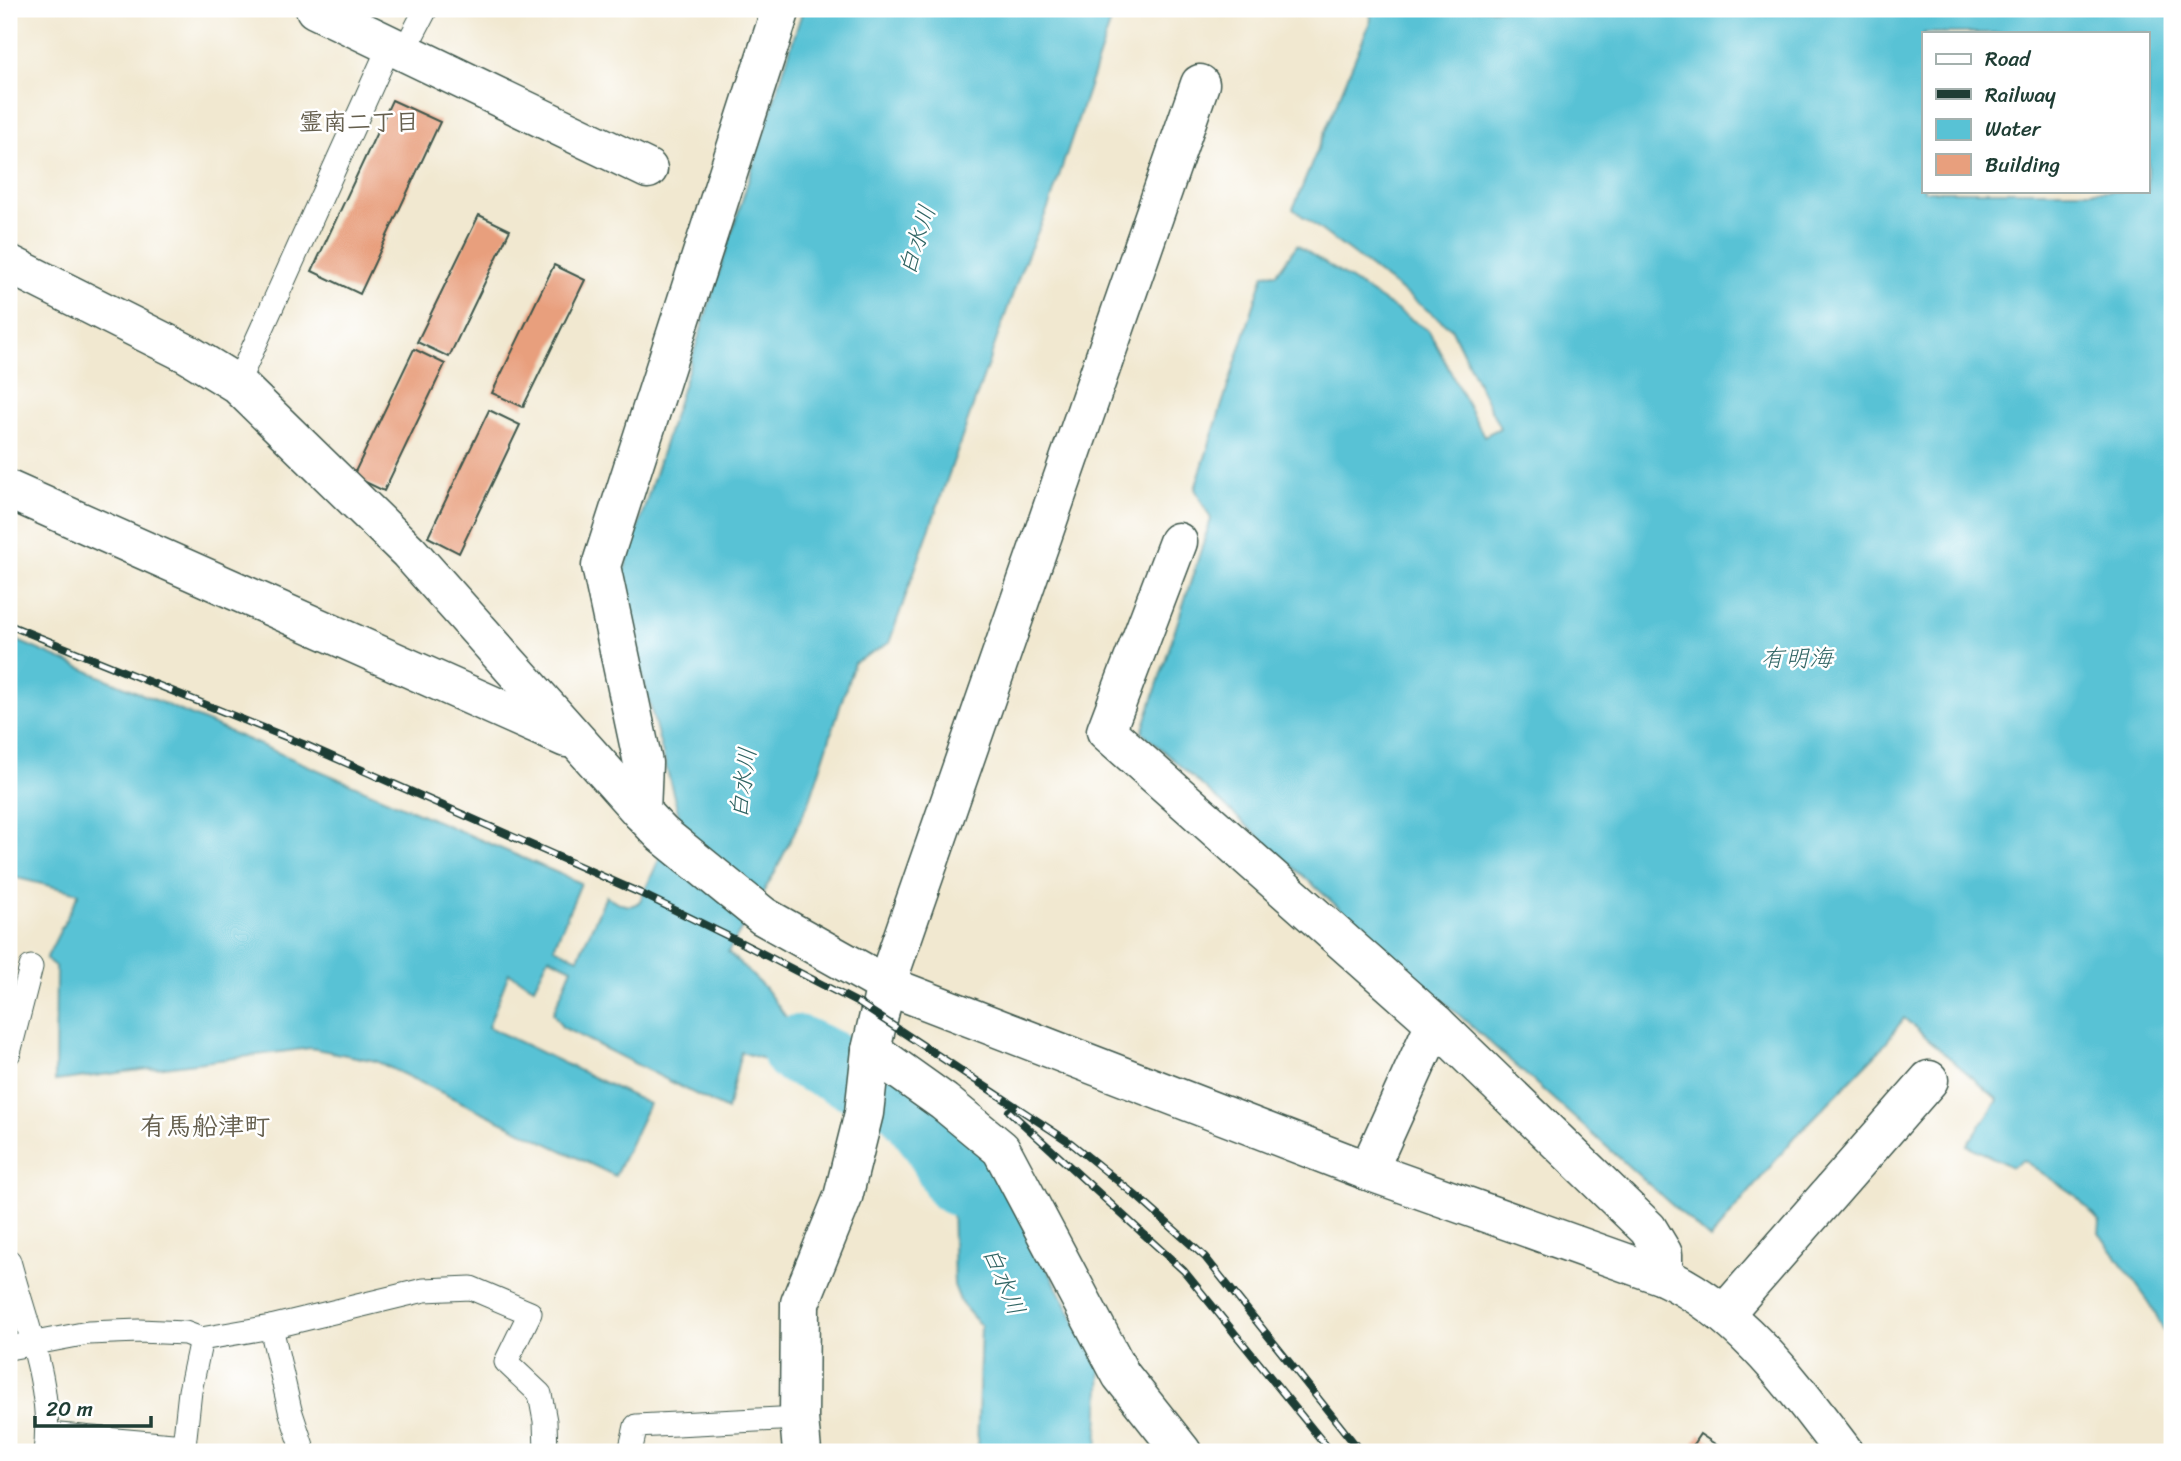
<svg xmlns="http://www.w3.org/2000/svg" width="2181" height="1461" font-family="Sriracha,'Klee One',sans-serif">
<rect width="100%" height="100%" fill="#fff"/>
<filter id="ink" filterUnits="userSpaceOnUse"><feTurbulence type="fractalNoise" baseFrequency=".0143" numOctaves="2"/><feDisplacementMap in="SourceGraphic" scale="14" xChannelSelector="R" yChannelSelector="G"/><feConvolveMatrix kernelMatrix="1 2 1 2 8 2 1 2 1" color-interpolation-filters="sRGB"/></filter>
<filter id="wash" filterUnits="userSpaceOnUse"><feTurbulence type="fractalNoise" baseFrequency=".00686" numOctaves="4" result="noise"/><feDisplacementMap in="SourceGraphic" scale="28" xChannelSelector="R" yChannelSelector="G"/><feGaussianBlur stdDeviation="1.57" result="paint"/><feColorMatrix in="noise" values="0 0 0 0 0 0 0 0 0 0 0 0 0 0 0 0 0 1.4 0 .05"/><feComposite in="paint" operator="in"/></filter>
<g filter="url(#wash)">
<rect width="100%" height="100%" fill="#f1e8d0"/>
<g fill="#58c2d5" stroke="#3c8084" stroke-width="2" fill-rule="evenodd">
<path d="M803,9H1115L1049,206L1022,268L889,643L854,663L810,800L775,872L728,952L764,987L808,1047L858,1063L857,1088L741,1052L727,1110L562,1027L553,1013L572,968L549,957L534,987L509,973L488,1027L649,1104L615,1176L376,1061L311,1048L55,1081L56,967L46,959L79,893L9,876V637L581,883L554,947L578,958L606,896C617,902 629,911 640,901L679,816L619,587Z"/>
<path d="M1370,9H2172V1347L2149,1302L2099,1233L2100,1222L2076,1196L2023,1160L2012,1167L1967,1145L1998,1100L1904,1018L1881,1049L1795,1137L1710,1239L1142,732L1211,519L1195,489L1264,274L1277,273L1297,245L1429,331L1484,436L1500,428L1451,328L1293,209L1371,20ZM1924,33H2148V191H1924Z"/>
<path d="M913,1095L991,1163L1101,1369L1097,1452H977L981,1326L961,1303L954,1285L952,1203L935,1164L899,1105Z"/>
</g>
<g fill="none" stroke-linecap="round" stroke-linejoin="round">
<path stroke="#58c2d5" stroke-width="70" d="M797,1050L906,1100L936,1139L958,1181"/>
</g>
<g id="blocks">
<g fill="#e89f7d">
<path d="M392,100L440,122L360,294L312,271Z"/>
<path d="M479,215L510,230L449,357L417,342Z"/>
<path d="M554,265L585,280L523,407L492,393Z"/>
<path d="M414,349L445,364L384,491L353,476Z"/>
<path d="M489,410L520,425L459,553L428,537Z"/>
<path d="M1700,1434L1727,1452H1688Z"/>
</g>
</g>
</g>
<g filter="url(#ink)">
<use href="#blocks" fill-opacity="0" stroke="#3e574b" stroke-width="2"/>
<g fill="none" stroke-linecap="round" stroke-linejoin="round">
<defs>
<g id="service">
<path d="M404,51L426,9"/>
<path d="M237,384L390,45"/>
<path d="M9,1053L31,967"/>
<path d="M9,1261C25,1321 54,1389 45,1452"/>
<path d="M271,1327L290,1410L304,1452"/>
<path d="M9,1348L88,1333L139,1331L185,1333L201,1339L271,1327L424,1290L471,1288L530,1313L506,1362L540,1394L545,1421L546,1452"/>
<path d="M48,1434L184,1446L190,1391L201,1339"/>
<path d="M630,1452L636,1426L799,1418"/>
</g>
<g id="minor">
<path d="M315,9L648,169"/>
<path d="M9,264L188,354L237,384L409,552L641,812L662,834L763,916L886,985L1368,1171L1663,1276C1742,1313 1792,1384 1844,1452"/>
<path d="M9,490L566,738"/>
<path d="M1178,542L1106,731L1435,1023L1368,1171"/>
<path d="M641,812L643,763L601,566L781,9"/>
<path d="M1435,1023L1648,1229L1663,1254V1276"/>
<path d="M871,1050L944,1102L1001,1149L1121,1375L1182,1452"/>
<path d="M1725,1313L1929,1080"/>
<path d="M802,1452L799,1418L800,1303L843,1197L864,1113L871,1050L886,985L1200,84"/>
</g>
</defs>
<use href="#service" stroke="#3e574b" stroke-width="25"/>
<use href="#minor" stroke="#3e574b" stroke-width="41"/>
<use href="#service" stroke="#fff" stroke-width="23"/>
<use href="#minor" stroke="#fff" stroke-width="38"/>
<defs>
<g id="rail">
<path d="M9,625L308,746L640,893L740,942L860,1004L1071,1143L1140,1199L1205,1257L1361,1452"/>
<path d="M1009,1111L1184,1271L1331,1452"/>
</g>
</defs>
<use href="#rail" stroke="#1f3d34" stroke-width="8"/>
<use href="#rail" stroke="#fff" stroke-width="5" stroke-dasharray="16" stroke-linecap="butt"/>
</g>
</g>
<g text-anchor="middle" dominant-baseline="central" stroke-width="5" stroke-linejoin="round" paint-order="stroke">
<g font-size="24" font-weight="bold" fill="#655f4e" stroke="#fff">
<text x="359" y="122">霊南二丁目</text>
</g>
<g font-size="24" font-style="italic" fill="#306564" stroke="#fff">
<text transform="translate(917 240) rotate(-72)">白水川</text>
<text x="1797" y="658">有明海</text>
<text transform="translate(743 783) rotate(-82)">白水川</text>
<text transform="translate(1004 1281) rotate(67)">白水川</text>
</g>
<g font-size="26" font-weight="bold" fill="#655f4e" stroke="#fff">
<text x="205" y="1126">有馬船津町</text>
</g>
</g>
<rect width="2181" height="1461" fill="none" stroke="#fff" stroke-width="35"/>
<rect x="1922" y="32" width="228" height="161" fill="#ffffff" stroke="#a5b1ae" stroke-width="2"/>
<rect x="1936" y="54" width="35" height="10" fill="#ffffff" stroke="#a5b1ae" stroke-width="2"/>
<text x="1985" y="66" font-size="21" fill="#1f3d34">Road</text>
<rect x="1936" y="89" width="35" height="10" fill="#1f3d34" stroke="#a5b1ae" stroke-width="2"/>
<text x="1985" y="102" font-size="21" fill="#1f3d34">Railway</text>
<rect x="1936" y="119" width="35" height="21" fill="#58c2d5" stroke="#a5b1ae" stroke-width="2"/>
<text x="1985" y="136" font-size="21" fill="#1f3d34">Water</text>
<rect x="1936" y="154" width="35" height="21" fill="#e89f7d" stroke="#a5b1ae" stroke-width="2"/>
<text x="1985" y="172" font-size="21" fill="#1f3d34">Building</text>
<path d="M35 1416v10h116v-10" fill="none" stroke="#1f3d34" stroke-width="3.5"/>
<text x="46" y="1416" font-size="21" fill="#1f3d34" stroke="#ffffff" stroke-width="5" paint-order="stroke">20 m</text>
</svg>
